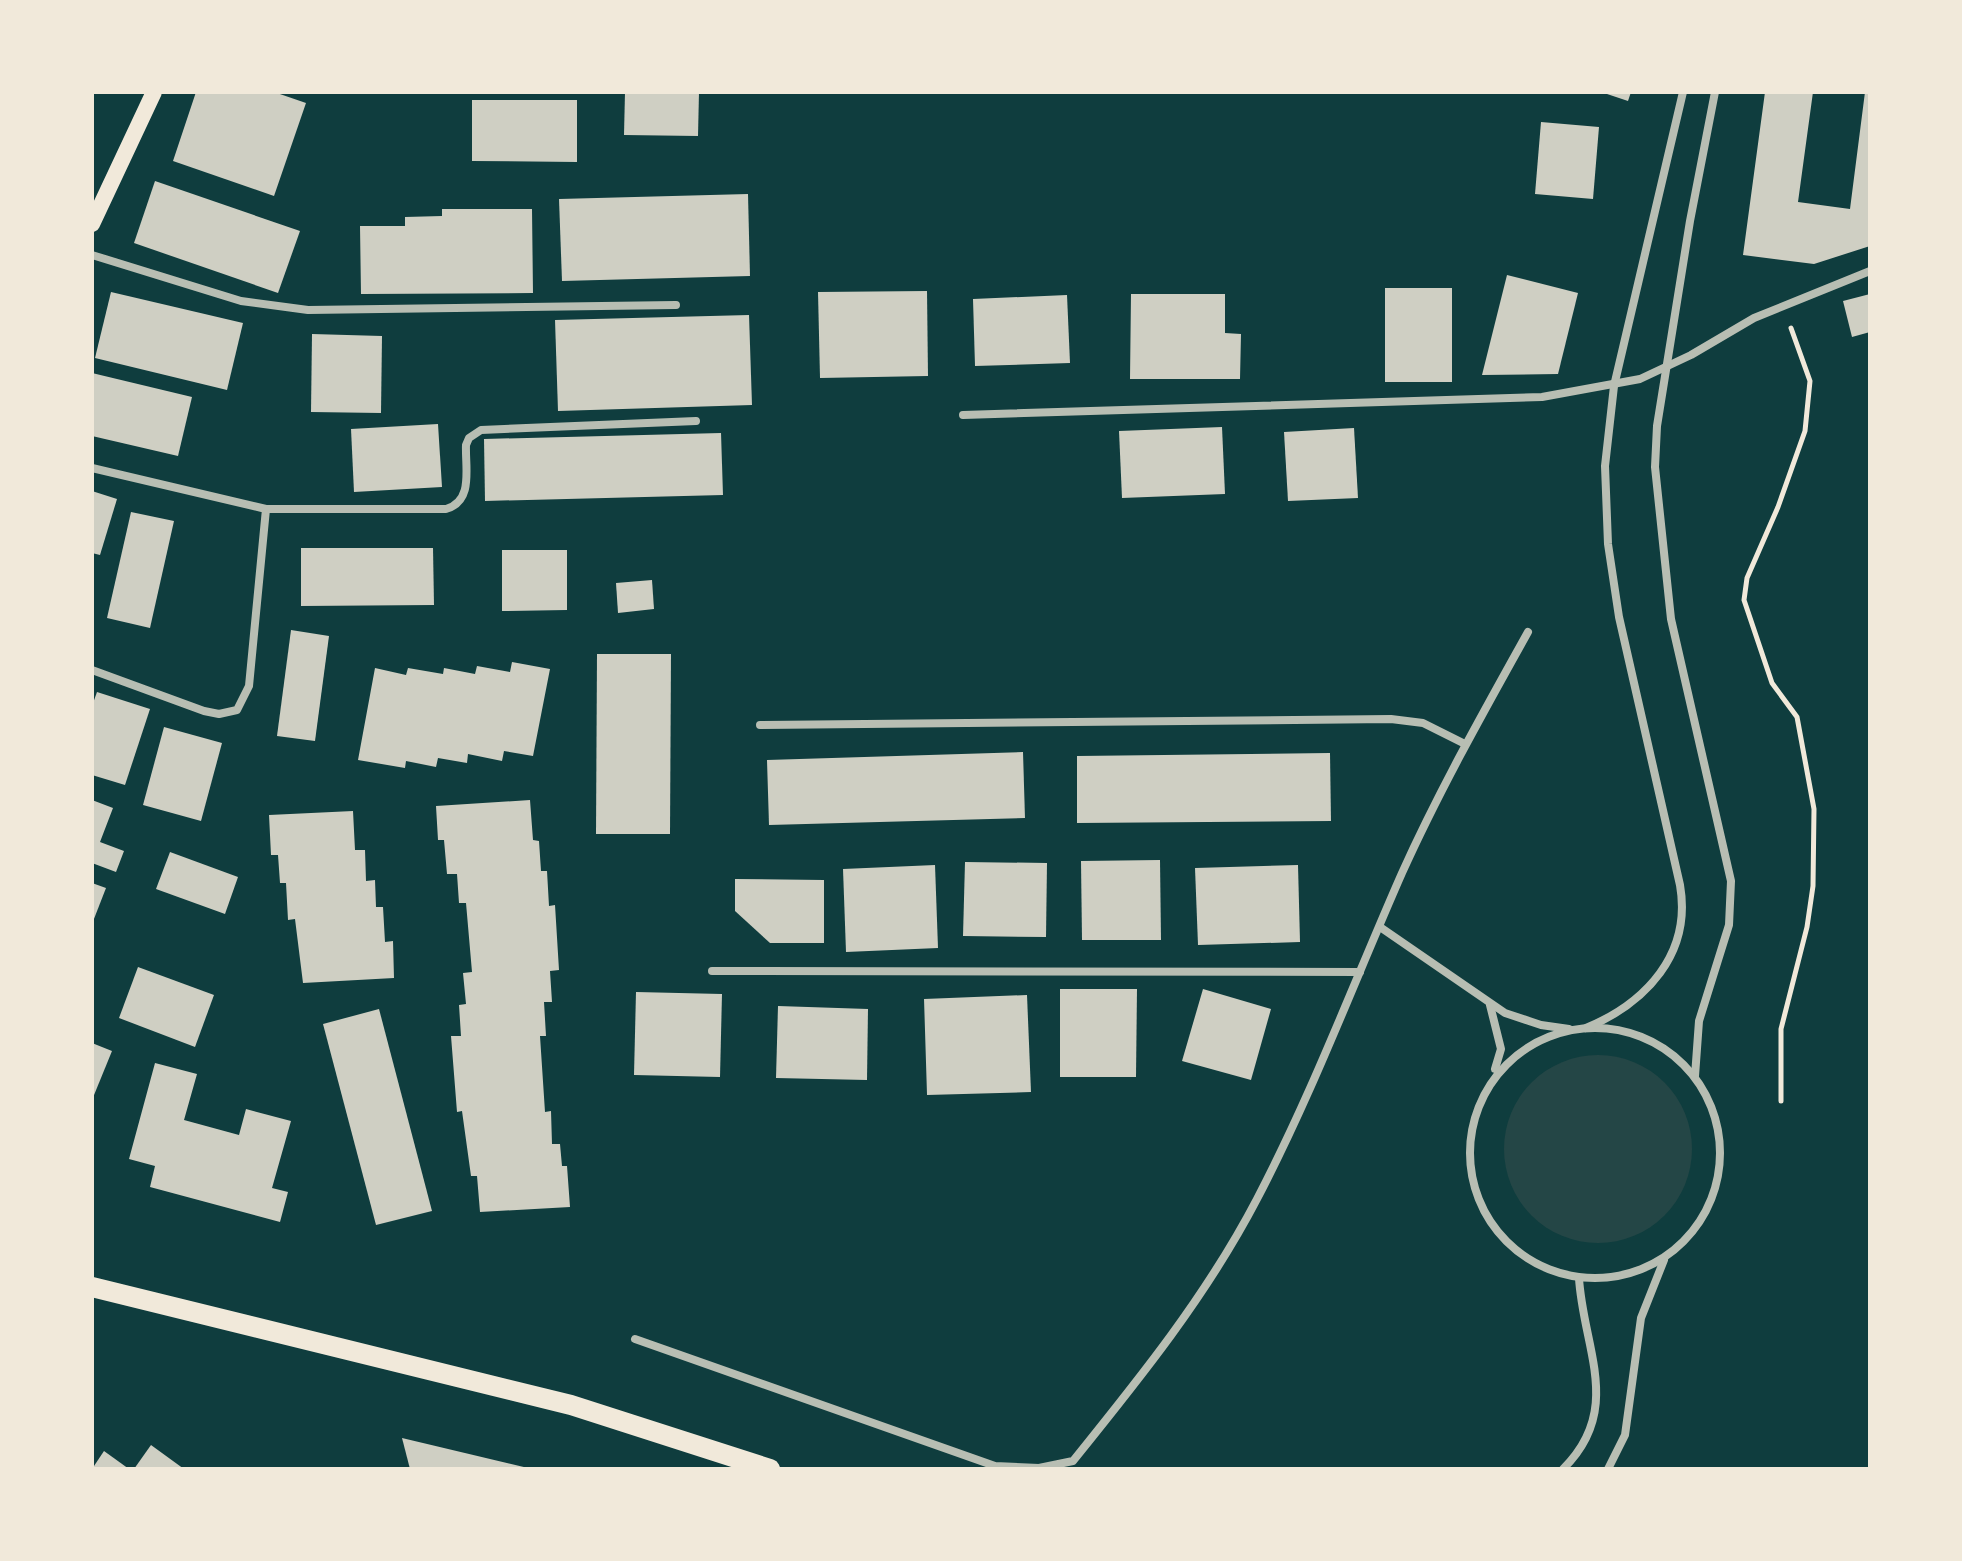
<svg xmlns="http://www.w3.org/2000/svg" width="1962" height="1561" font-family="Overpass,sans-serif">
<rect width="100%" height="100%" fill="#0f3d3e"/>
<circle fill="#244646" cx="1598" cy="1149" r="94"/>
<g fill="#cfcfc3">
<path d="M196,92H274L306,103L274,196L173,161Z"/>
<path d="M625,92H699L698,136L624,135Z"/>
<path d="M1601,92H1631L1628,101Z"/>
<path d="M1765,92H1813L1798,202L1850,209L1865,92H1870V246L1814,264L1743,255Z"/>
<path d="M472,100H577V162L472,161Z"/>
<path d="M1541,122L1599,127L1593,199L1535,194Z"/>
<path d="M155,181L300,231L278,293L134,243Z"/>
<path d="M748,194L750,276L562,281L559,199Z"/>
<path d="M442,209H532L533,293L361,294L360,226H405V217L442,216Z"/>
<path d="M1507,275L1578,293L1558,374L1482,375Z"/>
<rect x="1385" y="288" width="67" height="94"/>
<path d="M927,291L928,376L820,378L818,292Z"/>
<path d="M111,292L243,323L227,390L95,358Z"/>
<path d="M1131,294H1225V333L1241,334L1240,379H1130Z"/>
<path d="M1870,294V332L1852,337L1843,301Z"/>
<path d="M1067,295L1070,363L975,366L973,299Z"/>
<path d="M749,315L752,405L558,411L555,320Z"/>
<path d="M312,334L382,336L381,413L311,412Z"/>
<path d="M92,373L192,397L178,456L92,436Z"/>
<path d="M438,424L442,487L354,492L351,429Z"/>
<path d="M1222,427L1225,494L1122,498L1119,431Z"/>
<path d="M1354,428L1358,498L1288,501L1284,432Z"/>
<path d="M721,433L723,495L485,501L484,439Z"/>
<path d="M92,491L117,499L100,555L92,553Z"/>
<path d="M131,512L174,521L150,628L107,618Z"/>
<path d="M301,548H433L434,605L301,606Z"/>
<path d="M502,550H567V610L502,611Z"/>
<path d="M652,580L654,609L618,613L616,583Z"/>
<path d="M291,630L329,636L315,741L277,736Z"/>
<path d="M597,654H671L670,834H596Z"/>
<path d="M512,662L550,669L533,756L504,751L502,761L468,754L467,763L438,758L436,767L406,761L405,768L358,760L375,668L406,675L408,668L443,674L444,668L475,674L477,666L510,672Z"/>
<path d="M97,692L150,709L125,785L92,775V706Z"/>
<path d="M164,727L222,743L201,821L143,805Z"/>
<path d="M1023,752L1025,818L769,825L767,760Z"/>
<path d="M1330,753L1331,821L1077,823V756Z"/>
<path d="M92,800L113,808L100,842L124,851L116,872L92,863Z"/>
<path d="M530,800L533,840L539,841L541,871H547L549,906L555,905L559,970L550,971L552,1002H544L546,1036H540L545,1112L551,1111L552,1144H560L562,1166H567L570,1207L480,1212L477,1176H471L462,1111L457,1112L451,1036H461L459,1005L466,1004L463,973L472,972L466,903H459L457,874H447L444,840H438L436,806Z"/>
<path d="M353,811L355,850H365L366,881L375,880L376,907H383L385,942L393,941L394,978L303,983L295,919L288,920L286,883H280L278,855H271L269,815Z"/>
<path d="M170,852L238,877L225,914L156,889Z"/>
<path d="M1160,860L1161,940H1082L1081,861Z"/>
<path d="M965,862L1047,863L1046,937L963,936Z"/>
<path d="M935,865L938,948L846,952L843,869Z"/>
<path d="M1298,865L1300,942L1198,945L1195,868Z"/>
<path d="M735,879L824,880V943H770L735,911Z"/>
<path d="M92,883L106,888L92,924Z"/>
<path d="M138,967L214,995L195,1047L119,1018Z"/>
<path d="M1060,989H1137L1136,1077H1060Z"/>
<path d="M1203,989L1271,1009L1251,1080L1182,1061Z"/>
<path d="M636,992L722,994L720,1077L634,1075Z"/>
<path d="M1027,995L1031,1092L927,1095L924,999Z"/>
<path d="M778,1006L868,1009L867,1080L776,1078Z"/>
<path d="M379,1009L432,1211L376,1225L323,1024Z"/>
<path d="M92,1043L112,1051L92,1100Z"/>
<path d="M155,1063L197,1074L184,1120L239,1135L246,1109L291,1121L272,1188L288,1192L280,1222L150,1187L155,1166L129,1159Z"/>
<path d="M402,1438L528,1468V1469H410Z"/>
<path d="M151,1445L184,1469H134Z"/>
<path d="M104,1451L129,1469H92Z"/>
</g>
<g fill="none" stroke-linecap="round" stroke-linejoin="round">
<path stroke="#f1e9da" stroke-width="5" d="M1781,1101V1029L1807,927L1813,886L1814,809L1797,717L1772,683L1744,600L1747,578L1778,507L1805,431L1810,381L1791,328"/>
<g stroke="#b8beb3" stroke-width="8">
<path d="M92,255L241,301L308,310L676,305"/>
<path d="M963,415L1542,397L1640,379L1691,355L1754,318L1870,271"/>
<path d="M92,468L266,509L249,686L237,710L219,714L204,711L92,670"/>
<path d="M266,509H446C474,501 465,468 466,445L469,438L481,430L696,421"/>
<path d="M760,725L1391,719L1423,723L1465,744"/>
<path d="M1380,927L1505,1013L1541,1025L1569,1029"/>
<path d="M712,971L1360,972"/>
<path d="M1490,1005L1501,1049L1495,1069"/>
<circle cx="1595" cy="1153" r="125"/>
<path d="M1586,1028C1646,1003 1692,954 1680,885L1619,617L1608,544L1605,466L1614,386L1683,92"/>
<path d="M1695,1076L1699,1021L1729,925L1731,881L1671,619L1655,467L1657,426L1690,221L1715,92"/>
<path d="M635,1339L995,1466L1039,1468L1073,1461C1140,1378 1207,1295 1257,1199C1312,1094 1354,982 1402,873C1439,791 1484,711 1528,632"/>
<path d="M1563,1469C1624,1409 1583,1348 1579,1278"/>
<path d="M1608,1469L1625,1435L1641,1318L1664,1260"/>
</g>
<path stroke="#f1e9da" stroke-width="16" d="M92,224L154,92"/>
<path stroke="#f1e9da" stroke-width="20" d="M92,1287L571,1405L770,1469"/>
</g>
<rect width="1962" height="1561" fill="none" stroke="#f1e9da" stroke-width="188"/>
</svg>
